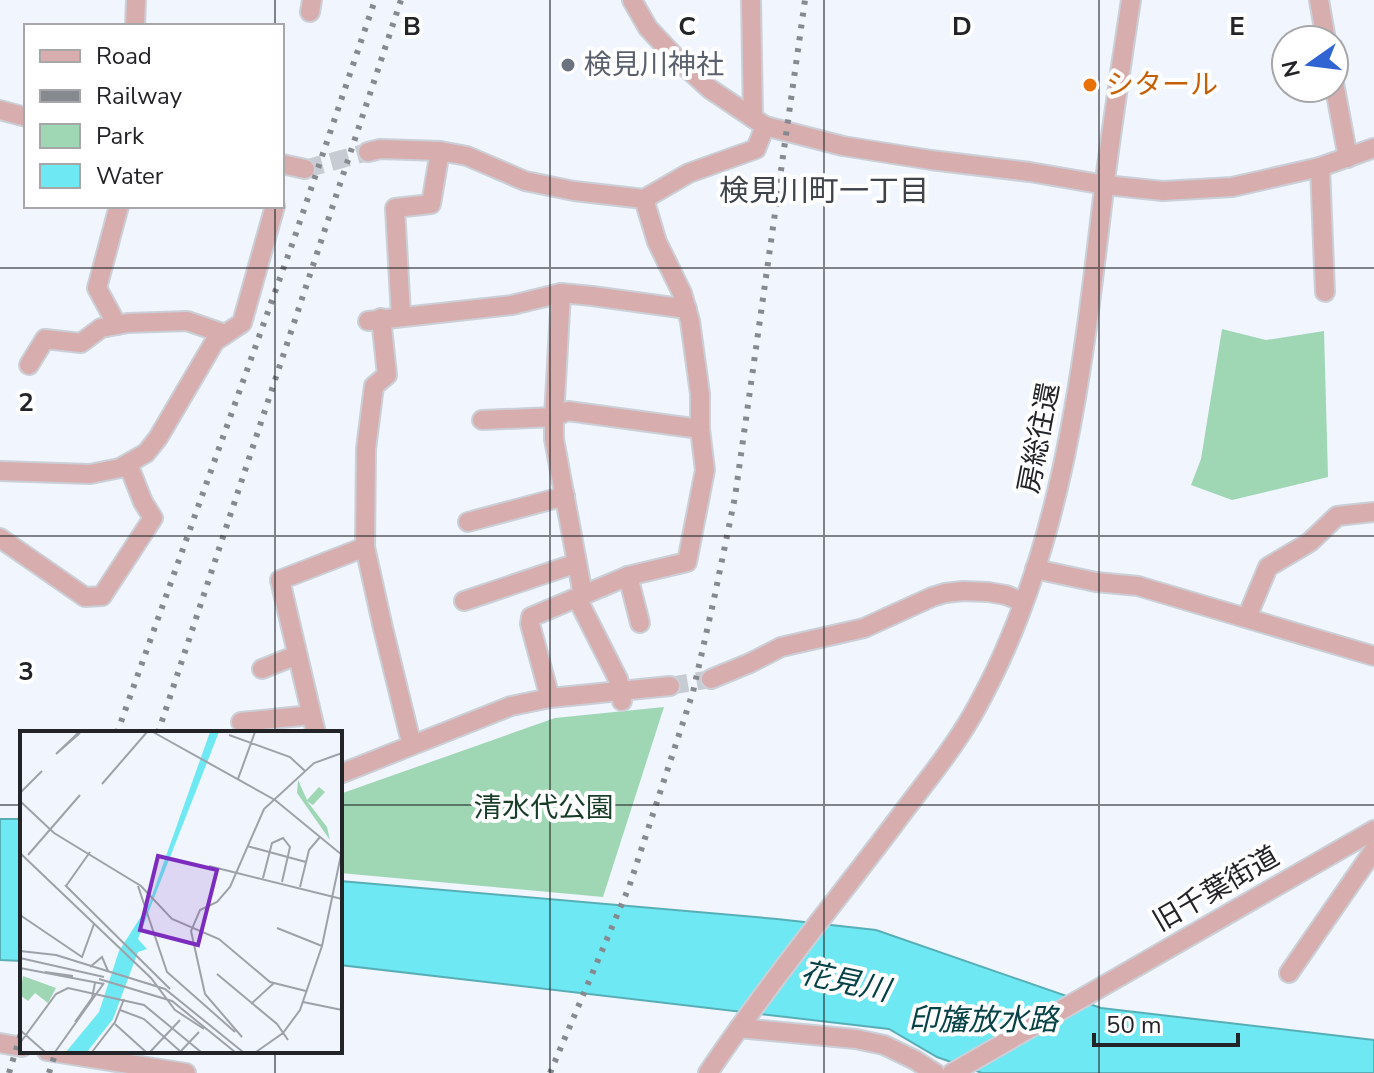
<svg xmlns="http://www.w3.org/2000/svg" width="1374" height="1073" font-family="'Nunito Sans','Noto Sans JP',sans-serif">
<rect width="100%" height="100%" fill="#f0f5fe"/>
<g fill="#9fd7b4">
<path d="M1222,329L1266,340L1324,331L1328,477L1232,500L1191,485L1201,459Z"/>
<path d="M664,707L603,897L340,873V794L555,718Z"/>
</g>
<g fill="#6ee9f3" stroke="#58aeb6" stroke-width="2">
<path d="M0,819H22V961L0,960Z"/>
<path d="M340,881L777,919L876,930L1101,1008L1374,1040V1073H982L937,1057L889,1029L340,965Z"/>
</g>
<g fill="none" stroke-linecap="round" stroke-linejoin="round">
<g stroke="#c7cbd3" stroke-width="18" stroke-dasharray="18 9" stroke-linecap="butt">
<path d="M305,169L368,152"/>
<path d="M670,686L711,679"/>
</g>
<defs>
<g id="minor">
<path d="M632,0L648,28L677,59L710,89L765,126L843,146L931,160L1030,172L1105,185L1163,191L1232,187L1320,167L1374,148"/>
<path d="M751,0L753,118"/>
<path d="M1319,0L1326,40"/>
<path d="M310,12L312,0"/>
<path d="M135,26L136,0"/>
<path d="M1334,83L1348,158"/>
<path d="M0,110L26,117"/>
<path d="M368,152L380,149L411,150L440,151L467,156L525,181L574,191L644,199L689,173L756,149L765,126"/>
<path d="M282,164L305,169"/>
<path d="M1320,167L1325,292"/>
<path d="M561,293L554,417V439L583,595"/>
<path d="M401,316L395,208L431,204L440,151"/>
<path d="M381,318L387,375L374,386L366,449L365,547L383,628L409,734L413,744"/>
<path d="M368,321L512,305L561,293L592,296L687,309"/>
<path d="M117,325L97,288L119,206"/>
<path d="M29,365L45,339L81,343L101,328L128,323L187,321L225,334"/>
<path d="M482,420L554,417L568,411L700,429"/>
<path d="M0,471L90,474L120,468L146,453L158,438L215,341L242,323L275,206"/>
<path d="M468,522L565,496"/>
<path d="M0,538L85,597L102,596L153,518L143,502L128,464"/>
<path d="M1035,569L1096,582L1138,586L1374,656"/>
<path d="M628,576L640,623"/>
<path d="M577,598L618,679L622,701"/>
<path d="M464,601L577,563"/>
<path d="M1247,617L1268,567L1310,542L1337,516L1374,512"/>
<path d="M262,669L297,655"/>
<path d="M711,679L750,663L781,647L864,628L932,597L945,593L963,591L988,592L1006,595L1023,602"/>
<path d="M550,698L530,624L531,617L628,576L687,562L705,470L700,429V394L690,321L682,293L657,242L644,199"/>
<path d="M241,722L311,715"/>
<path d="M316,733L280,580L365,547"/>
<path d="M340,774L511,706L550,698L670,686"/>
<path d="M1289,973L1374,850"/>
<path d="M739,1028L856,1039L884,1045L915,1060L935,1073"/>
<path d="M0,1043L22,1047"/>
<path d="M47,1051L186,1073"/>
<path d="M708,1073C765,988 830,909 892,827C919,790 950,754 973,714C1062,557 1082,374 1103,197C1111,131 1121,66 1131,0"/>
<path d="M952,1073L1374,830"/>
</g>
</defs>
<use href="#minor" stroke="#cbcfd7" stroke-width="22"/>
<use href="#minor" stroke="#d8adae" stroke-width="18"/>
<g stroke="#86898f" stroke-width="6" stroke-dasharray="4 8" stroke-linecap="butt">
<path d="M117,733L294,239L375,0"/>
<path d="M158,733L401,0"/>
<path d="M9,1073L22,1030"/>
<path d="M49,1073L56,1051"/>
<path d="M550,1073L629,887L693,692L714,599L735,497L805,0"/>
</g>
</g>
<path fill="none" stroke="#232428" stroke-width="2" stroke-opacity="0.55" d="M275,0V26M550,0V1073M824,0V1073M1099,0V1073M275,206V733M0,268H1374M0,536H1374M0,805H22M340,805H1374M275,1051V1073"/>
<circle fill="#6b7280" stroke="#fff" stroke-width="3" cx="568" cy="65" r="8"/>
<circle fill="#e8710a" stroke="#fff" stroke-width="3" cx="1090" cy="85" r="8"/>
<g text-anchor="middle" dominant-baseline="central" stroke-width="8" stroke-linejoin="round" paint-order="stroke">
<g font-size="28" fill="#5b616d" stroke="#fff" text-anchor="start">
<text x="584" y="65">検見川神社</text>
</g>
<g font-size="28" fill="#c56008" stroke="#fff" text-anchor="start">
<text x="1106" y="85">シタール</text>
</g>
<g font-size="28" fill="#232428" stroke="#fff">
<text transform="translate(1039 438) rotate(-79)">房総往還</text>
<text transform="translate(1216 889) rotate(-30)">旧千葉街道</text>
</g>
<g font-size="28" fill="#183d28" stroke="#fff">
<text x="544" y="808">清水代公園</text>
</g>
<g font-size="30" fill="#3f434a" stroke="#fff">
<text x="824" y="191">検見川町一丁目</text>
</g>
<g font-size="30" font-style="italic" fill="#064246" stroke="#fff">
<text transform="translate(845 982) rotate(12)">花見川</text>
<text x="983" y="1020">印旛放水路</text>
</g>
</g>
<g transform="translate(20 731)">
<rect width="322" height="322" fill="#f0f5fe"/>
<path d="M278,49L287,69L299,56L305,61L293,74L287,70L307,96L310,109L277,62ZM3,245L36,257L28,272L15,262L8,270L0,264Z" fill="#9fd7b4"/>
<path d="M190,1H199L118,208L127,218L118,221L93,288L67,321H46L79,281L99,220L129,173Z" fill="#6ee9f3"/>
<path fill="none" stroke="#9ea1a8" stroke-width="2" d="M59,1L36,23L60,2M133,1L255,69L322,124M209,4L270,26L285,40M218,48L235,1M82,53L127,1M0,62L22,40M0,70L34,102L121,155L152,188L199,208L250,251L286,260M227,115L286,131M0,122L131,247L155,279L184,298M8,124L60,64M189,135L322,168M243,147L252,112L263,107L270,116L262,151M45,154L150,258M46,155L70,121M118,155L147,241L215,301M280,156L289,119L300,106M0,184L62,226L74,193M257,197L302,215M0,220L36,224L145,258L223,321M0,227L84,246M70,236L82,226L88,240M0,237L84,253M25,241L53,245M197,243L257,293L268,309M79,248L152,270L215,321M283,271L322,279M231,273L254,252M100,279L124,288L161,321M55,291L72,267L75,252M95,293L126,321M0,299L25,321M222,306L185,263L171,200L180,179L197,171L210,156L244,78L294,32L322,22M0,312L36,263L48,257L124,274L181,321M35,321L84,252M72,321L95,291L104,268M130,321L160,289M160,321L179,301M236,321L263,302L280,279L302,215L322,119"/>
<path fill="#7b2cbf" fill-opacity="0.15" stroke="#7b2cbf" stroke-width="4" d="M138,125L197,139L178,214L120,199Z"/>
<rect width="322" height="322" fill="none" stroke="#232428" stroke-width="4"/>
</g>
<g font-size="26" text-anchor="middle" font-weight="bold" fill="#232428" stroke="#fff" stroke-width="8" stroke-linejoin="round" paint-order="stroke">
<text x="412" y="35">B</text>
<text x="687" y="35">C</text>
<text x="962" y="35">D</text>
<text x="1237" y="35">E</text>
<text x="26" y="411">2</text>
<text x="26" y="680">3</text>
</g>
<rect x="24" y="24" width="260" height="184" fill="#ffffff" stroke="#a7a7a9" stroke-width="2"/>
<rect x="40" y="50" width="40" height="12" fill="#d8adae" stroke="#a7a7a9" stroke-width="2"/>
<text x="96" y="64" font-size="24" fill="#232428">Road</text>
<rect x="40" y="90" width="40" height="12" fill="#86898f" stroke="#a7a7a9" stroke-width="2"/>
<text x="96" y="104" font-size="24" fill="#232428">Railway</text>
<rect x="40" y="124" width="40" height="24" fill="#9fd7b4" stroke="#a7a7a9" stroke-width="2"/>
<text x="96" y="144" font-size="24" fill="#232428">Park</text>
<rect x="40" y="164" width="40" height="24" fill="#6ee9f3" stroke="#a7a7a9" stroke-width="2"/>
<text x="96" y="184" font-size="24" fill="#232428">Water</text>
<g transform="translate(1310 64) rotate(256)"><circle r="38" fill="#ffffff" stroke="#a7a7a9" stroke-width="2"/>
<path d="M0-6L14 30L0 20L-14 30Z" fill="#2f64d2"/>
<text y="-12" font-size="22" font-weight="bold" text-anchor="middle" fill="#232428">N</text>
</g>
<path d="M1094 1033v12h144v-12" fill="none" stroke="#232428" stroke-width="4"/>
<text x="1106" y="1033" font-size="24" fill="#232428" stroke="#ffffff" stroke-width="6" paint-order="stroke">50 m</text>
</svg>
